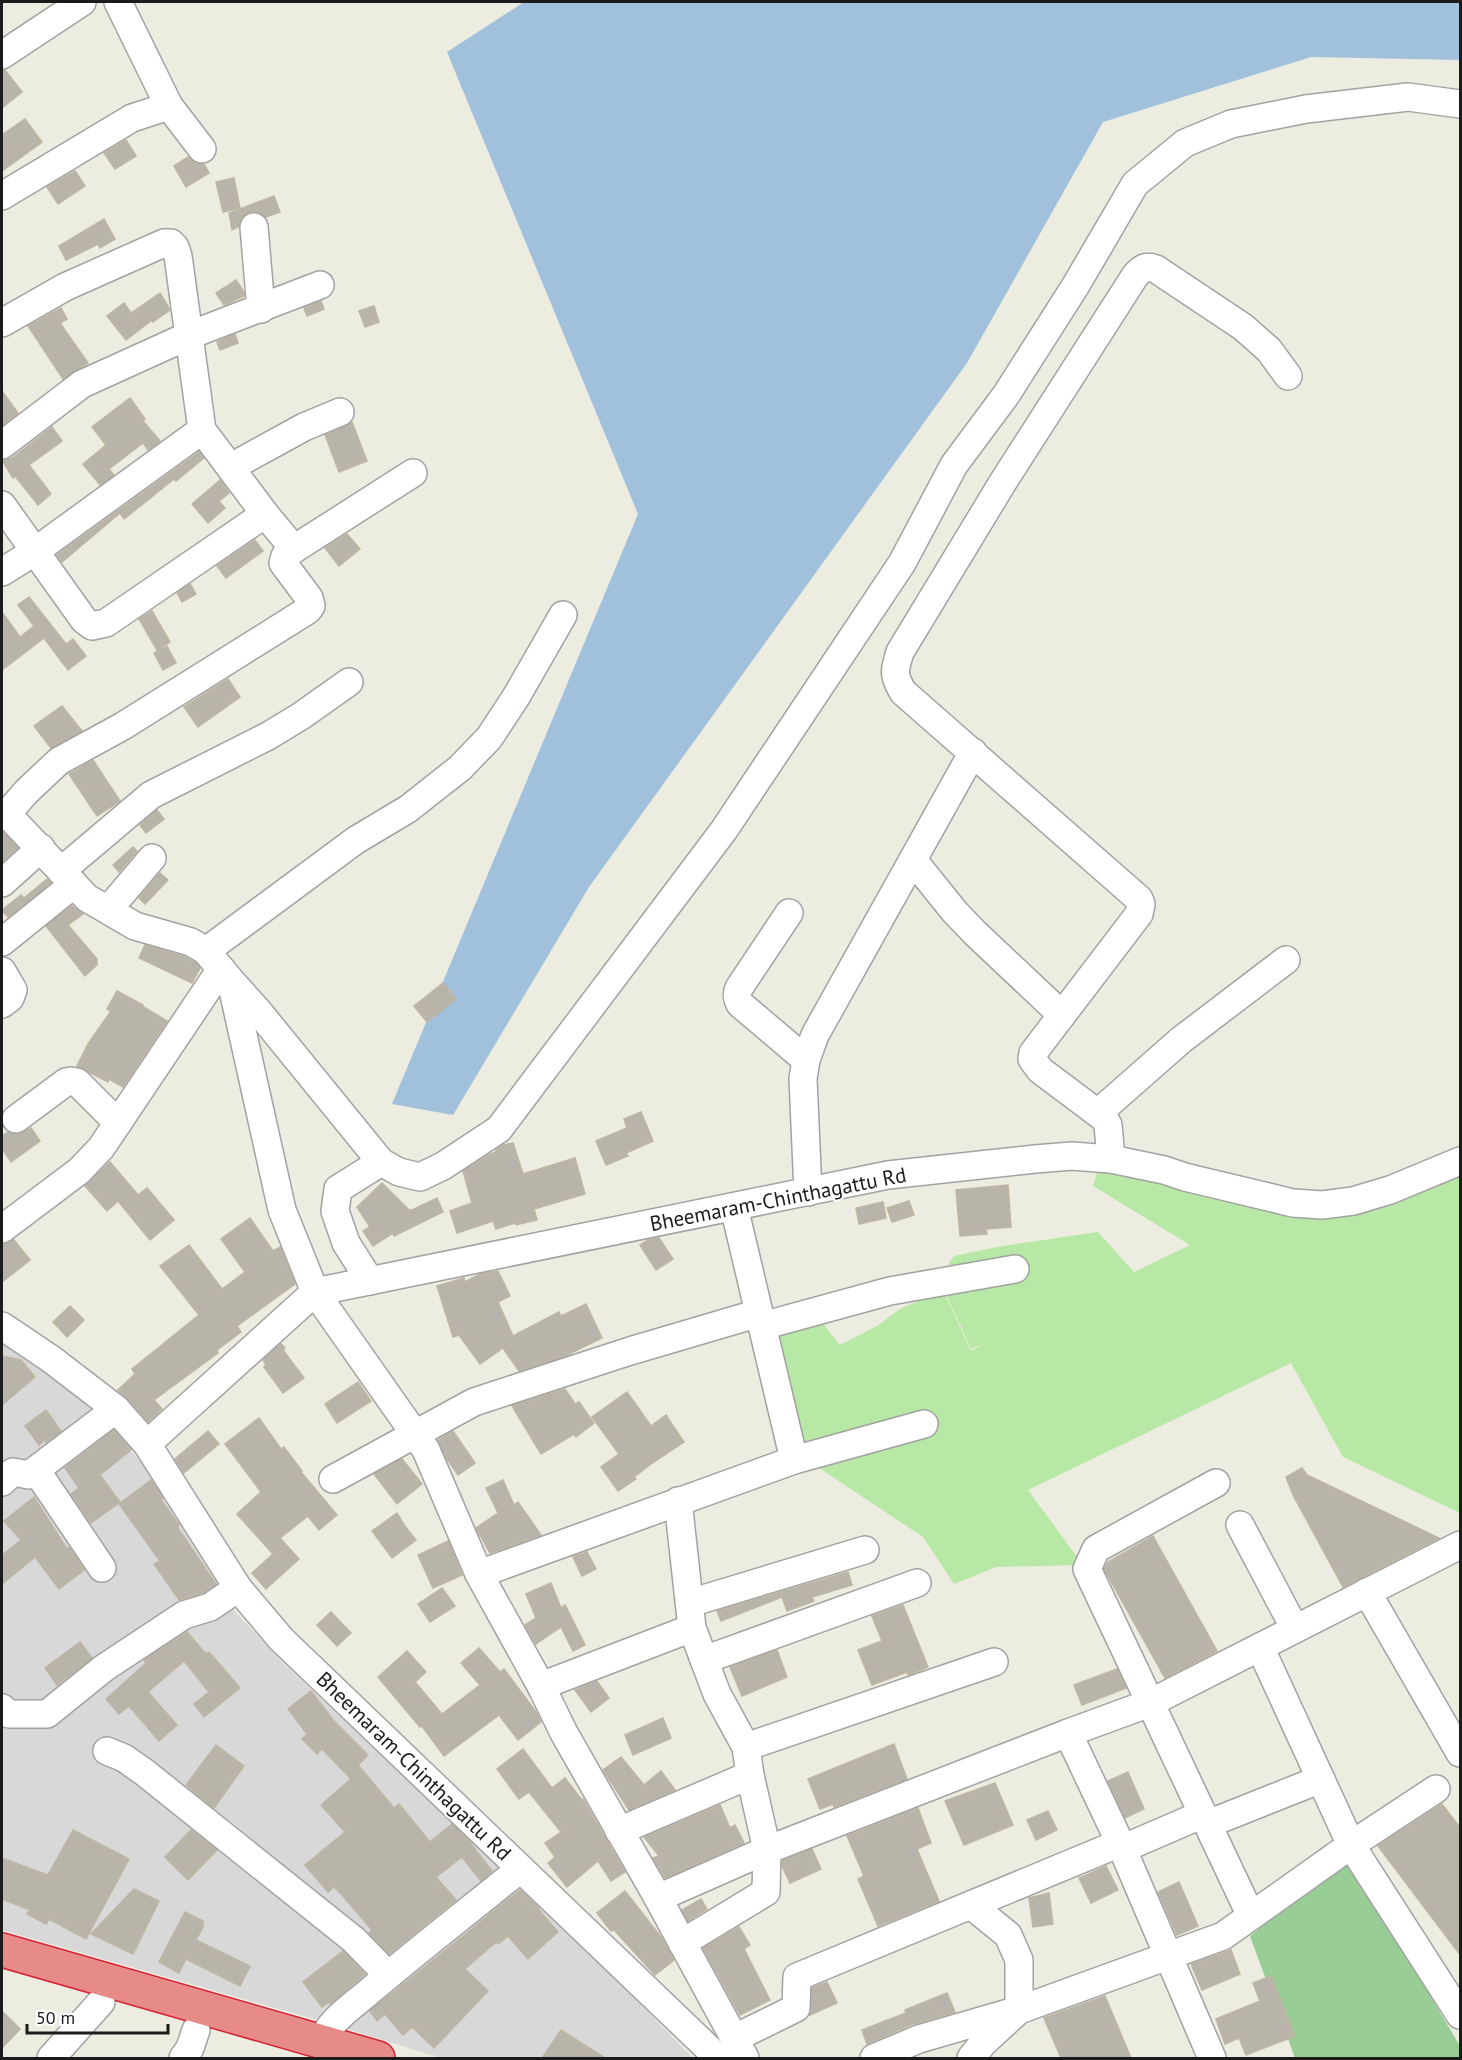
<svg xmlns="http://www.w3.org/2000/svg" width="1462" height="2060" font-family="'PT Sans',sans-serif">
<rect width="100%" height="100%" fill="#edece0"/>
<path fill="#d9d8d8" d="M2,1341L83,1399L141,1462L234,1610L280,1660L580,1943L693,2058H441L314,2019L2,1930Z"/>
<path fill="#b7e8a5" d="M1100,1162L1316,1212L1460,1166V1513L1343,1457L1291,1363L1028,1490L1083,1565L996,1567L954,1584L923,1537L798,1454L769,1324L817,1316L840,1345L877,1326L900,1309L943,1290L971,1351L983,1344L971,1349L944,1290L949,1263L954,1256L1002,1246L1098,1232L1134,1272L1190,1245L1093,1186Z"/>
<path fill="#98cd95" d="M1350,1861L1460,2046V2058H1295L1250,1936L1312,1887Z"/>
<path fill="#a0c0db" d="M524,2H1460V60L1311,57L1103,122L967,363L589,887L453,1115L392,1104L638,514L447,52Z"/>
<g fill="#b9b4aa" stroke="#beb5a3" stroke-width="1.5">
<path d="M2,70H5L22,92L2,108Z"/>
<path d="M25,119L42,142L2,171V135Z"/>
<path d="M126,140L136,156L115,169L104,153Z"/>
<path d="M188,157L195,163L204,164L209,173L186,187L174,166Z"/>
<path d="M75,171L85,186L58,204L47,187Z"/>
<path d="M234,178L240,208L223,212L216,182Z"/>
<path d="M274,196L280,212L266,217L260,213L253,211L246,214L240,220L238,227L232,230L229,213Z"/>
<path d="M104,219L115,239L100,248L98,244L66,260L59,246Z"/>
<path d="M236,280L244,292V296L224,305L216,293Z"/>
<path d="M160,293L170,310L153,322L152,320L126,340L107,316L124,303L131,313Z"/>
<path d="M321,301L324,309L307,316L304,308Z"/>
<path d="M374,306L379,322L365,327L359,311Z"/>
<path d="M61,308L67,319L60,323L88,363L63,379L28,326Z"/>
<path d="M235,334L238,343L220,350L217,342Z"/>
<path d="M2,391L18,413L2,426Z"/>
<path d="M130,398L145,419L143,421L160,441L148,450L143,443L109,469L114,475L100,485L83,464L106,445L92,427Z"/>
<path d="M352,422L367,461L339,472L325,435Z"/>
<path d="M52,427L62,441L29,465L51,494L38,505L15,476L13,478L2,460L12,458Z"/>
<path d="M199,452L204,458L176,481L174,479L124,519L120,513L62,562L57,555Z"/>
<path d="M220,480L229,493L219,501L225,508L208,523L192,504Z"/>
<path d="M347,534L360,549L339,566L325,548Z"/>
<path d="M255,540L263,551L226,578L217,566Z"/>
<path d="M190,584L196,594L182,602L177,593Z"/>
<path d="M29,597L66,644L73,639L86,656L68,670L44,638L2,670V612L20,637L34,626L18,605Z"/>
<path d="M152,611L170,642L157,650L139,619Z"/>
<path d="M167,646L176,663L163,670L154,653Z"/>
<path d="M228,679L240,697L198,727L184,707Z"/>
<path d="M62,706L82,731L51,748L34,726Z"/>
<path d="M93,760L120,801L97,816L69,774Z"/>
<path d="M157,810L164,819L146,833L140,825Z"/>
<path d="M2,831L18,848L2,862Z"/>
<path d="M133,847L137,851L119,872L113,865Z"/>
<path d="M160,873L168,880L145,904L139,898Z"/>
<path d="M47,879L51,883L8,917L2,910L21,895L24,898Z"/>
<path d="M72,906L83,914L68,925L97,959V965L85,976L46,926Z"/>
<path d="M145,945L185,957L196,963L200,968L192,983L139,958Z"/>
<path d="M443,983L456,999L427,1022L414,1006Z"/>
<path d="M117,991L143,1005L142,1006L167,1021L123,1087L109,1079L108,1082L77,1066L88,1044L111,1011L107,1009Z"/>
<path d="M641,1112L653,1141L626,1153L628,1156L606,1165L596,1141L627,1128L624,1119Z"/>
<path d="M31,1128L40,1141L11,1162L2,1148V1136L8,1132L18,1135Z"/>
<path d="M513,1143L523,1174L575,1158L585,1194L534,1209L537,1220L516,1225L515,1223L496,1229L493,1221L457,1233L450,1211L472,1203L463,1171L490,1154L496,1152V1150L503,1145Z"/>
<path d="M110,1162L138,1195L147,1188L174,1220L150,1240L118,1201L107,1211L85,1186Z"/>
<path d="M382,1183L409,1210H412L437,1198L443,1212L394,1236L393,1233L373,1246L363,1231L370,1227L357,1207Z"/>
<path d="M1008,1185L1011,1227L986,1229L987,1234L960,1236L956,1190Z"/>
<path d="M909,1201L914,1215L892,1222L887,1208Z"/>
<path d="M883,1202L886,1218L859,1224L856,1208Z"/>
<path d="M250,1218L273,1251L280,1247L295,1284L237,1326L241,1332L217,1350L218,1353L154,1400L162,1409L148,1422L128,1399L118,1390L135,1374L132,1369L199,1315L160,1266L189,1245L222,1289L245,1272L221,1239Z"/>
<path d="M659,1238L673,1259L656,1270L640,1245L648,1240Z"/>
<path d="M14,1240L30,1260L2,1282V1244Z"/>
<path d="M498,1271L510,1296L498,1302L513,1336L559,1312L561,1316L586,1304L602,1338L565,1356L519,1371L503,1348L480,1364L459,1335L453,1337L437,1286L464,1278L465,1282L480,1274Z"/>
<path d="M70,1306L84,1320L67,1337L53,1322Z"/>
<path d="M281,1344L285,1348L283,1350L304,1378L283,1393L264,1367L266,1365L263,1360Z"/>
<path d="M2,1356L21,1360L35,1377L2,1405Z"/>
<path d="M358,1382L371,1401L337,1423L325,1404Z"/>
<path d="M565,1389L575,1404L579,1402L594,1423L576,1437L574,1434L541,1454L512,1406Z"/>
<path d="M627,1392L651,1426L666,1415L684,1442L651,1464L634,1477L636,1479L618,1491L601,1467L619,1454L592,1417Z"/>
<path d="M46,1410L61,1431L46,1442L45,1440L39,1445L25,1426Z"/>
<path d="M259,1418L281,1449L284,1447L302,1471L301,1472L337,1515L319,1530L308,1516L280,1538L299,1559L266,1589L252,1573L273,1554L237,1514L261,1492L225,1444Z"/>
<path d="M114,1430L131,1450L100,1475L120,1502L91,1523L71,1494L79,1488L65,1468Z"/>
<path d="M208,1431L219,1444L184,1473L175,1459Z"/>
<path d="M453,1431L475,1463L458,1475L447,1459L438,1440Z"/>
<path d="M402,1459L422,1484L397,1504L374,1474Z"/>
<path d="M1302,1468L1307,1475L1439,1538L1343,1587L1293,1495L1286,1477Z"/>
<path d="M151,1480L163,1498L161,1500L179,1525L177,1527L216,1584L203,1593L179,1600L154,1564L160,1561L119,1504Z"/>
<path d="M503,1480L514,1505L518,1502L541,1535L490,1553L476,1528L498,1513L486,1488Z"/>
<path d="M34,1497L67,1549L69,1547L84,1570L59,1589L35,1557L2,1584V1555L21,1540L4,1521Z"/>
<path d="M397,1513L404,1525L416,1540L392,1558L372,1531Z"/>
<path d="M1153,1536L1217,1651L1165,1678L1104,1569L1108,1562Z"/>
<path d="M448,1541L462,1575L433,1588L418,1555Z"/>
<path d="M587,1552L596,1569L582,1576L573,1557Z"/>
<path d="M848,1572L852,1585L812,1597L814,1601L787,1611L782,1597L721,1621L717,1611Z"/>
<path d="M551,1583L561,1608L565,1605L585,1645L573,1651L561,1627L536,1644L525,1625L536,1618L526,1594Z"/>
<path d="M442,1588L455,1606L430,1622L418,1604Z"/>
<path d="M903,1605L928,1667L908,1675L907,1672L872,1685L858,1650L882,1641L872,1616Z"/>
<path d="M331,1612L351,1633L337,1646L317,1625Z"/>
<path d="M187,1632L206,1654L209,1652L240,1688L204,1717L194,1704L209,1692L184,1661L148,1692L177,1725L159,1741L129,1706L119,1714L106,1699L146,1663L144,1660Z"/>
<path d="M80,1642L92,1658L57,1685L45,1668Z"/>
<path d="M479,1648L500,1672L504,1669L536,1712L541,1722L518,1740L499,1715L444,1756L422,1726L420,1727L378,1677L407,1651L426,1672L415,1682L442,1714L480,1685L461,1663Z"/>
<path d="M777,1650L787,1677L742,1696L730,1667Z"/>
<path d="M1117,1669L1126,1688L1082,1705L1074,1685Z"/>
<path d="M597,1681L609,1698L591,1712L575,1690Z"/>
<path d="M311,1691L334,1721L368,1755L358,1765L394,1808L399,1804L430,1842L452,1824L468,1840L492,1871L481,1881L462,1857L436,1877L456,1900L389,1954L369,1933L372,1930L342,1895L334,1887L328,1892L305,1865L345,1832L321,1805L351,1779L322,1749L317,1754L302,1739L307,1734L288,1709Z"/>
<path d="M663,1718L671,1738L633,1755L625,1735Z"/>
<path d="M894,1744L907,1779L834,1807L833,1804L820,1809L808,1779Z"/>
<path d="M216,1745L244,1766L214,1808L186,1785Z"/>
<path d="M523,1749L552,1788L565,1778L582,1800L583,1799L625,1872L611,1881L598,1861L567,1887L548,1863L555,1857L545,1843L561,1832L529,1792L519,1799L497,1769Z"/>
<path d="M621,1757L644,1785L661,1771L675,1790L629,1810L603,1770Z"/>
<path d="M1128,1772L1144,1809L1125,1818L1108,1781Z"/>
<path d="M995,1783L1013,1825L964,1845L945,1801Z"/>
<path d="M1442,1804L1461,1829V1956L1378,1846Z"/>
<path d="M720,1805L730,1828L735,1825L744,1843L665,1878L653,1858L659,1856L644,1837Z"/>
<path d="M918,1808L931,1843L917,1849L939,1901L878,1926L858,1879L864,1876L847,1836Z"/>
<path d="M1048,1811L1057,1830L1036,1840L1027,1820Z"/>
<path d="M73,1830L129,1859L86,1939L49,1919L46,1924L27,1914L30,1910L2,1899V1858L48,1875Z"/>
<path d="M191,1830L217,1850L188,1880L165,1857Z"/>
<path d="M812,1849L821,1869L790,1883L782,1866V1861Z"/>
<path d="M1106,1866L1118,1890L1091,1903L1079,1878Z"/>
<path d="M1179,1882L1198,1926L1177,1935L1158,1892Z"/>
<path d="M134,1889L159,1901L133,1954L91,1934Z"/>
<path d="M520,1890L539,1908L538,1909L558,1932L528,1959L508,1936L498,1944L496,1942L465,1969L488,1991L434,2048L412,2027L403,2035L385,2014L377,2021L370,2011Z"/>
<path d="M625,1891L661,1937L674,1960L655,1975L614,1930L611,1931L597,1913Z"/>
<path d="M1049,1893L1053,1924L1033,1927L1029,1898Z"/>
<path d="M701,1899L707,1909L688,1921L682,1910Z"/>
<path d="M185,1912L203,1921V1927L196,1940L250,1966L240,1986L186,1959L179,1973L159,1962Z"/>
<path d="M739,1927L750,1945L744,1949L770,2000L740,2015L703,1948Z"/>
<path d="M1231,1950L1240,1974L1202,1990L1191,1964Z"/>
<path d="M343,1951L365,1974L330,2004L329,2002L322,2007L303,1982Z"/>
<path d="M1271,1976L1295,2036L1246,2055L1239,2038L1225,2044L1216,2019L1260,2001L1253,1983Z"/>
<path d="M827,1982L837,2003L810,2015L812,1988Z"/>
<path d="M947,1993L955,2012L913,2024L867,2044L862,2030L906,2013L905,2010Z"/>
<path d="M1105,1996L1131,2058H1061L1044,2018Z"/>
<path d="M2,2011L20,2029L2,2048Z"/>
<path d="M561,2030L605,2058H542Z"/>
</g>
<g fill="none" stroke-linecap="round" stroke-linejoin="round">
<defs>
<g id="minor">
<path d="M118,2L169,106L202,149"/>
<path d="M2,55L82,2"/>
<path d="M2,196L132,118L169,106"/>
<path d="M254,227L261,309"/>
<path d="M2,323L65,287L164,243H171L175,247L178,256L202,430L265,514L294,549L413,473"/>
<path d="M2,445L82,384L190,335L320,285"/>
<path d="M231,467L304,427L340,412"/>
<path d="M2,505L84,620L92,626L106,623L265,514"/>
<path d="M2,572L34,552L202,430"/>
<path d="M2,812L7,814L87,898L135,926L191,942L206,951L231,981L282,1210L315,1292L426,1450L479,1574L541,1686L564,1733L658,1898L745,2058"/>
<path d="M7,814L26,792L59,761L123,726L308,610L311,606L309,598L283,563L285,556L294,549"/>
<path d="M913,860L954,911L975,933L1062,1015"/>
<path d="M61,871L151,795L268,736L301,716L349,682"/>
<path d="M2,883L41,848"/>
<path d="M108,910L152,858"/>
<path d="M789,913L739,988C736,994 737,998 740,1004L806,1060"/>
<path d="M2,942L74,884"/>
<path d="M206,951L356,840L408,809L460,768L489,738L516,697L563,615"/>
<path d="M2,971L13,990L10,998L2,1004"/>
<path d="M231,981L258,1011L381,1162L399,1172L420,1177L443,1166L499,1129L724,830L902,563L954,465L1006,395L1076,285L1135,184L1185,143L1231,124L1306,109L1408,97L1460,104"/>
<path d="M1098,1113L1181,1040L1286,960"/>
<path d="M16,1119L66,1082L71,1081L77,1082L118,1123"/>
<path d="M1111,1159L1108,1125L1104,1118L1040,1070L1032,1059L1033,1053L1139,914L1141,904L1139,899L903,692C893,675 894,671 900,652L1003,482L1135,276C1142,268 1146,265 1156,269L1243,327L1269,350L1288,376"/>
<path d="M808,1192L803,1079L806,1060L815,1035L973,752"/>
<path d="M734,1207L794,1460"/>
<path d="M2,1229L79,1171L101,1148L221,969"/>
<path d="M370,1281L346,1243L335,1211L338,1189L381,1162"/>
<path d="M2,1326L51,1359L116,1409L147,1444L238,1588L281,1639L711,2051L716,2058"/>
<path d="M762,1326L890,1291L1015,1269"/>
<path d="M147,1444L315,1292L888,1175L1035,1159L1072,1156L1111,1159L1164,1170L1185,1177L1293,1203L1322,1205L1353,1201L1390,1190L1460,1161"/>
<path d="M36,1470L102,1568"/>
<path d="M333,1479L474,1402L630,1351L759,1313"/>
<path d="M2,1482L13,1472L29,1475L116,1409"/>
<path d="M1216,1483L1096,1549L1087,1569L1251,1916"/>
<path d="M678,1501L692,1628L717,1694L746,1747L750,1775L767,1850L1068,1733L1120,1843L1212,2058"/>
<path d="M1240,1525L1295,1629"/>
<path d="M479,1574L794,1460L924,1424"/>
<path d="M1367,1592L1460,1753"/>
<path d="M690,1603L865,1550"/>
<path d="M1260,1647L1351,1845L1460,2015"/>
<path d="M704,1660L917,1583"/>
<path d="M541,1686L692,1628"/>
<path d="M2,1708L9,1714H47L104,1668L184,1615L210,1607L238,1588"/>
<path d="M1068,1733L1150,1703L1460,1545"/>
<path d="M746,1747L994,1662"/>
<path d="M107,1751L124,1758L144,1772L354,1940L388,1975"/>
<path d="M1208,1824L1321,1779"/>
<path d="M619,1831L750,1775"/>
<path d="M1122,1849L1203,1814"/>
<path d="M658,1898L767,1850L766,1892L682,1943"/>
<path d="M735,2038L796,2008L797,1977L1120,1843"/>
<path d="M321,2042C330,2020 354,2005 371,1990C420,1948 471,1909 520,1869"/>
<path d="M51,2058L101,2002"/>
<path d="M183,2058L190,2048L196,2030"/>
<path d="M874,2058L919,2039L1019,2010V1960L1008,1935L971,1905"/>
<path d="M971,2058L983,2043L1019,2010L1223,1936L1351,1845L1436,1789"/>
</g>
<path id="highway" d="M2,1950L378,2058"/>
</defs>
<use href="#minor" stroke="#a2a2a2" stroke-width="30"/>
<use href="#highway" stroke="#d52337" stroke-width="36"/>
<use href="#minor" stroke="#fff" stroke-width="27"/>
<use href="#highway" stroke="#e68b87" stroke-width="33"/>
</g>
<g text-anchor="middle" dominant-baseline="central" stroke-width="4.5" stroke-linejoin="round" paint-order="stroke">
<g font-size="21" fill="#1b1b1b" stroke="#fff">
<text transform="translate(778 1199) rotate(-11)">Bheemaram-Chinthagattu Rd</text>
<text transform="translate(414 1766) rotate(44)">Bheemaram-Chinthagattu Rd</text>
</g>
</g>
<rect width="1462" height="2060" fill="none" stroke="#1b1b1b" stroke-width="6"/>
<path d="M27 2024v9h141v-9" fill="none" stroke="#1b1b1b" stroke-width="3"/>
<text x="36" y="2024" font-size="18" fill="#1b1b1b" stroke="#ffffff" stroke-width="4.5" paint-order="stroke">50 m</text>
</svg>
